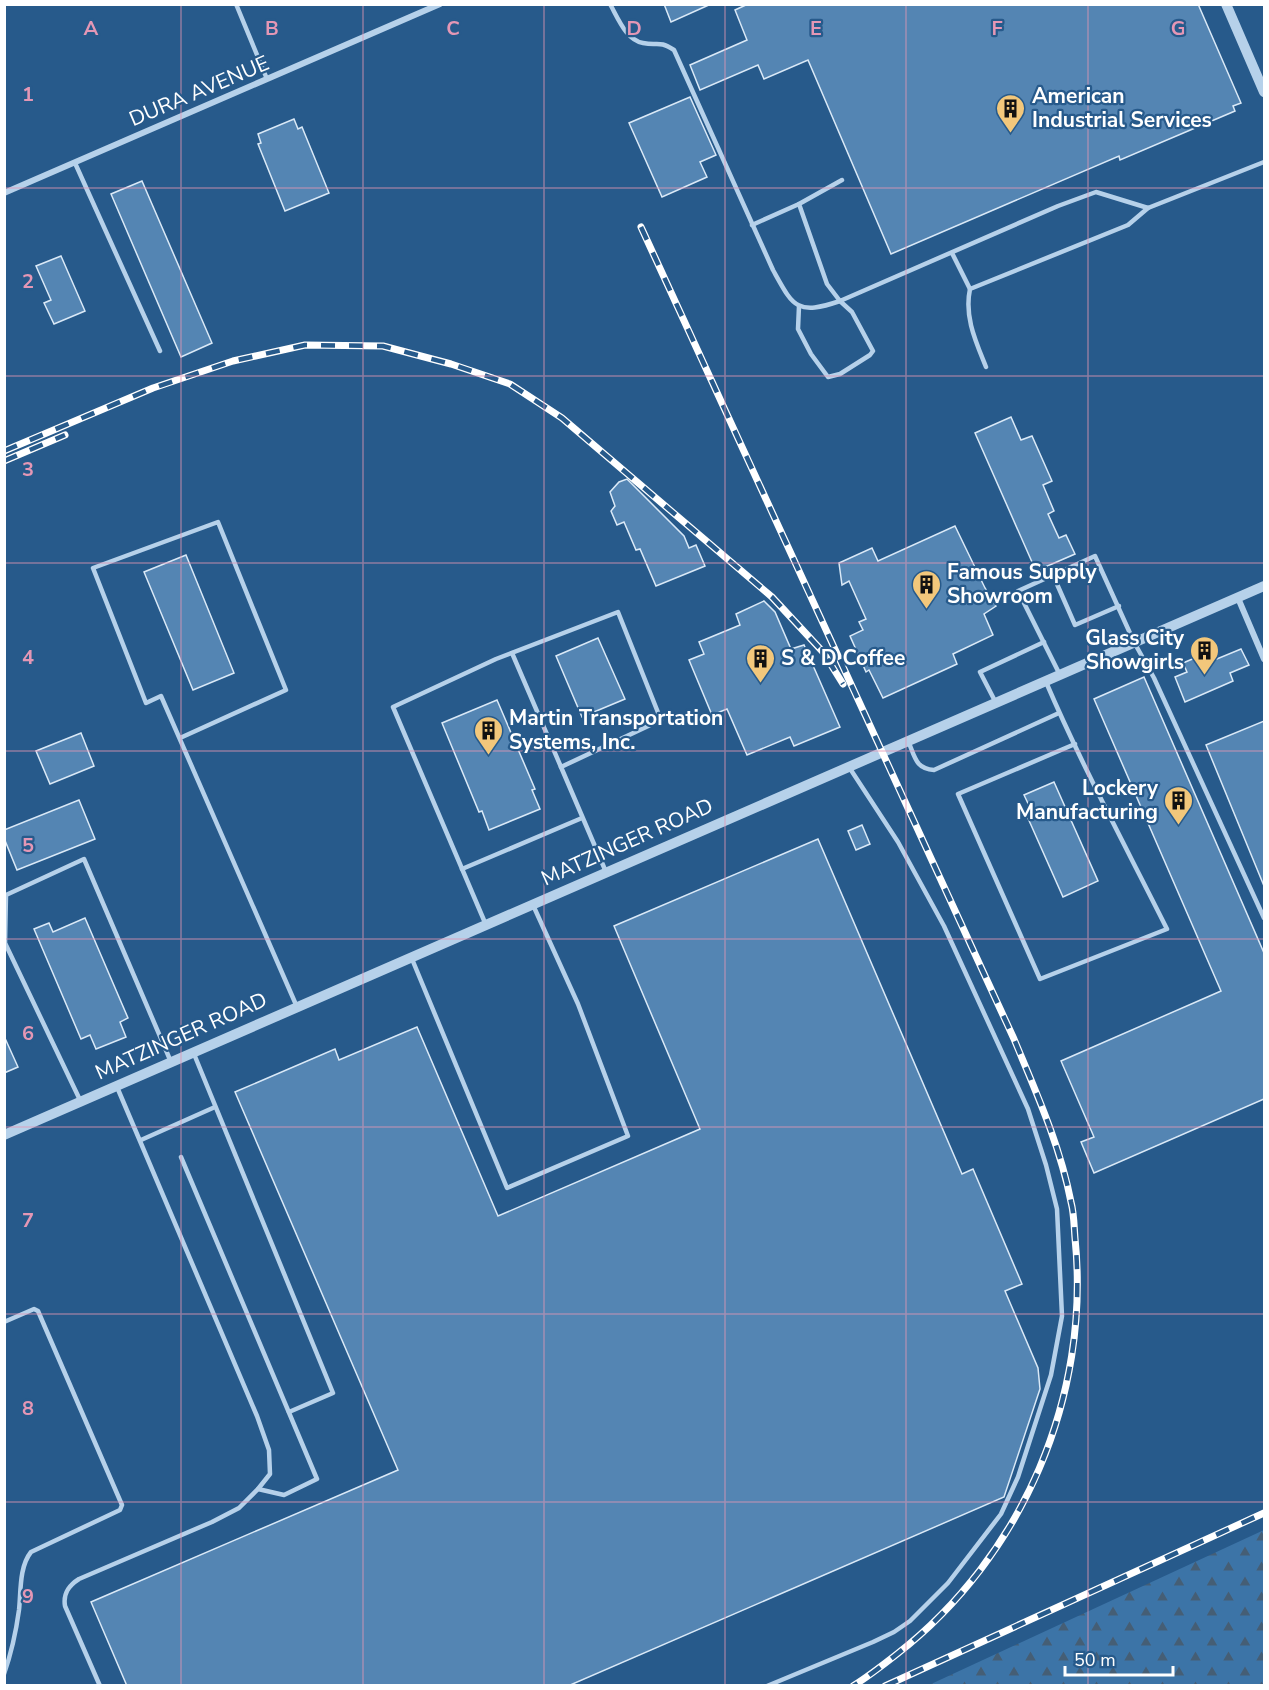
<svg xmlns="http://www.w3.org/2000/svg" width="1269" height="1690" font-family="'Nunito Sans',sans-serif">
<defs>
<pattern id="forest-firs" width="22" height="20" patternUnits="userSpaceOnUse" patternTransform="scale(1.5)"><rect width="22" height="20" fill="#3c74a7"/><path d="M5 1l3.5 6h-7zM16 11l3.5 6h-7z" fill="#455e75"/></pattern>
</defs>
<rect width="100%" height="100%" fill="#275a8b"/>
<path fill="url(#forest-firs)" d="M1264,1530V1685H929Z"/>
<g fill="#5485b3" stroke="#dae9f7" stroke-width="1.5">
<path d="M664,4H711L671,22Z"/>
<path d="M748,4H1198L1241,103L1233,106L1235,111L1120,160L1119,156L891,254L808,60L764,79L758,65L700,90L690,65L747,40L735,10Z"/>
<path d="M690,97L716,155L700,162L707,177L662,197L629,123Z"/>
<path d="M294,119L298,129L302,127L329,193L285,211L258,144L261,143L258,134Z"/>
<path d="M142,181L212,343L181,357L111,194Z"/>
<path d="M61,256L85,311L54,324L44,303L51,300L36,266Z"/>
<path d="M1011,417L1021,440L1032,436L1052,481L1043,485L1054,511L1048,514L1059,538L1066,535L1075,554L1036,571L975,433Z"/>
<path d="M627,479L684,536L689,548L696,545L705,566L656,586L640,549L636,550L624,522L617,525L611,511L615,506L610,492L619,482Z"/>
<path d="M955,526L985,588L996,606L984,614L993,635L953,654L957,664L883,698L869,670L866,672L850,636L863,630L859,622L866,619L849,581L842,585L839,563L872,548L878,561Z"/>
<path d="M186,555L234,673L193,690L144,572Z"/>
<path d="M764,601L775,612L791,649L804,645L840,727L794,746L790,737L747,755L727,709L712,715L689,660L704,654L699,642L740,625L736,614Z"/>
<path d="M598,638L625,699L582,717L556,656Z"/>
<path d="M1241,649L1249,665L1230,673L1233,681L1185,702L1175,677L1187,672L1183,663L1209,652L1212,661Z"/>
<path d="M1144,677L1264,953V1099L1094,1173L1081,1142L1094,1137L1061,1061L1221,991L1094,699Z"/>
<path d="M497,700L535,789L532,790L540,809L489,830L482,811L479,812L442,723Z"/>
<path d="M1264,721V886L1206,745Z"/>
<path d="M81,733L94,766L50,784L36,751Z"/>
<path d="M1054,782L1098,881L1063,897L1027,816L1033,814L1024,795Z"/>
<path d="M79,800L95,839L17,870L4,838V830Z"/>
<path d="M862,825L870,844L856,850L848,831Z"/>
<path d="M818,839L962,1174L973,1169L1022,1284L1005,1291L1038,1368L1040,1389L1004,1497L568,1686H127L91,1602L398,1470L235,1092L335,1049L339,1060L417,1027L498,1216L700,1129L614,926Z"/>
<path d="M85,918L128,1018L120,1022L126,1037L96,1049L90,1035L81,1039L34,929L49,923L53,932Z"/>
<path d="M4,1036L18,1067L4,1073Z"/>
</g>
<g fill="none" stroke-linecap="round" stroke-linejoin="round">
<g stroke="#b6d1ea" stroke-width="4.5">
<path d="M236,4L267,79"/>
<path d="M610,4C618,18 626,40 643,43C659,46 658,40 674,50L773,270C793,306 796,316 840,301L1058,206L1096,192L1148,208L1264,162"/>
<path d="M75,163L160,351"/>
<path d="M752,225L799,204"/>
<path d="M952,253L970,289"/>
<path d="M799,306L798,329L811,354L828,377L840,374L870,355L873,351L852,312L840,301L827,284L799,204L842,180"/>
<path d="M986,367C976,342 964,317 970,289L1128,225L1148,208"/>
<path d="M1053,575L1075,625L1119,606"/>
<path d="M512,653L561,767"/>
<path d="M1059,673L1018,591L1095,556L1134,642L1154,678L1264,918"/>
<path d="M1046,682C1082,766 1126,847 1167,929L1040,979L958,794L1075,744"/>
<path d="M996,703L980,672L1044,642"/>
<path d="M180,738L286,690L218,522L93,568L146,703L161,696L297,1007"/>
<path d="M908,741C915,756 915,769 934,770L1059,713"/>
<path d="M462,869L582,818"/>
<path d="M486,925L393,707L496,659L618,612L661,720L561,767L606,872"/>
<path d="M412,959L507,1188L628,1136L578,1004L533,905"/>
<path d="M194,1054L333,1393L289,1412"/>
<path d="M80,1100L5,943L6,895L84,859L171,1062"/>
<path d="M141,1140L215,1107"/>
<path d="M181,1157L317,1479L284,1495L258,1489"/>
<path d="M4,1322L34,1309L38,1311L122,1505L120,1510L31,1552C19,1567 21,1592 19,1610C16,1632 11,1654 4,1674"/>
<path d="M100,1686L65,1606C63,1594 68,1586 79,1579L212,1522L239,1508L258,1489L270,1474L269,1450L257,1416L117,1087"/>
<path d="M767,1686L873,1642L894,1632L910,1621L948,1583L1001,1514L1018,1477L1051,1375L1062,1316L1057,1209L1046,1165L1028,1109L944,926L898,842L849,767"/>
</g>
<g stroke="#b6d1ea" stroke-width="6">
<path d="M4,193L440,4"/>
<path d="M1238,598L1264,659"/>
</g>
<g stroke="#b6d1ea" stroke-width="10">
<path d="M1226,4L1264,92"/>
<path d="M4,1135L1264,586"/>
</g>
<defs>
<g id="rail">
<path d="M641,227L1014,1039C1036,1092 1060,1145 1071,1202C1074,1213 1074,1226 1075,1238C1091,1396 1023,1556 897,1654C883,1665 869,1676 853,1686"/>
<path d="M4,451L153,388L233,361L305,345L383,346L451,364L510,384L562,418L772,597L823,652L843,684"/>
<path d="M4,461L65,435"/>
<path d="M885,1686L1264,1513"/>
</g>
</defs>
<use href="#rail" stroke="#fff" stroke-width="7"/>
<use href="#rail" stroke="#275a8b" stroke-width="4.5" stroke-dasharray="14" stroke-linecap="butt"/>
</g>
<path fill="none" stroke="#e497b5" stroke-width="1.5" stroke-opacity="0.55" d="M181,4V1686M363,4V1686M544,4V1686M725,4V1686M906,4V1686M1088,4V1686M4,188H1264M4,376H1264M4,563H1264M4,751H1264M4,939H1264M4,1127H1264M4,1314H1264M4,1502H1264"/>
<defs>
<symbol id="building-pin" viewBox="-11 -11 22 30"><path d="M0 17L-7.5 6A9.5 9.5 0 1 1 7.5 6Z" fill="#f2c77b" stroke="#275a8b"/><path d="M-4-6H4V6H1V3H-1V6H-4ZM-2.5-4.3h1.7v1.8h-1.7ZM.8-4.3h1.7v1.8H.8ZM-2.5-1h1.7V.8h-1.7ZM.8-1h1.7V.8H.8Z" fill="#111"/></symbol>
</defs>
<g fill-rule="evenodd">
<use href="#building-pin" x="994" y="92" width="33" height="45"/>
<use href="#building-pin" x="910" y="568" width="33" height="45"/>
<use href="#building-pin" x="1188" y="634" width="33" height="45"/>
<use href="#building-pin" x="744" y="642" width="33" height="45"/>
<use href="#building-pin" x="472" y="714" width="33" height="45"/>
<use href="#building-pin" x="1162" y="784" width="33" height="45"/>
</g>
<g text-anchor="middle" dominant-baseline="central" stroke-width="4.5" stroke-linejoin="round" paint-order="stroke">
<g font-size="21" fill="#fff" stroke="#275a8b">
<text transform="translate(199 91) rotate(-23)">DURA AVENUE</text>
<text transform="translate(627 842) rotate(-24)">MATZINGER ROAD</text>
<text transform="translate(181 1036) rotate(-24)">MATZINGER ROAD</text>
</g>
<g font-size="21" font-weight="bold" fill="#fff" stroke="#275a8b" text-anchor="start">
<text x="1032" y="96">American<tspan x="1032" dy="24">Industrial Services</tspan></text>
<text x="947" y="572">Famous Supply<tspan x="947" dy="24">Showroom</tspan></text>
<text x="1184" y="638" text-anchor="end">Glass City<tspan x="1184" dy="24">Showgirls</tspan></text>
<text x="781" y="658">S &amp; D Coffee</text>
<text x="509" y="718">Martin Transportation<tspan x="509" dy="24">Systems, Inc.</tspan></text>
<text x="1158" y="788" text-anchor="end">Lockery<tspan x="1158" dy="24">Manufacturing</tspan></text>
</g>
</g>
<g font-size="20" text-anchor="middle" font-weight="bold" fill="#e497b5" stroke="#275a8b" stroke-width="4.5" stroke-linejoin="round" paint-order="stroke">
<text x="91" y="35">A</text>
<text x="272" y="35">B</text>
<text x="453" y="35">C</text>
<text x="634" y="35">D</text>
<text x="816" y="35">E</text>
<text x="997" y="35">F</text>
<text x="1178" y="35">G</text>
<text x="28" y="101">1</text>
<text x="28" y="288">2</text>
<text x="28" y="476">3</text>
<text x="28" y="664">4</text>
<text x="28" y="852">5</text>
<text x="28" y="1040">6</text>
<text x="28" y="1227">7</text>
<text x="28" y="1415">8</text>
<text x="28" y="1603">9</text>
</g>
<rect width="1269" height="1690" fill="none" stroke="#ffffff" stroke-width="12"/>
<path d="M1065 1666v9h108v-9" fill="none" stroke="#ffffff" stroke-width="3"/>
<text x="1074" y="1666" font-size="18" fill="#ffffff" stroke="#275a8b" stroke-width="4.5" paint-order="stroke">50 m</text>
</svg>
